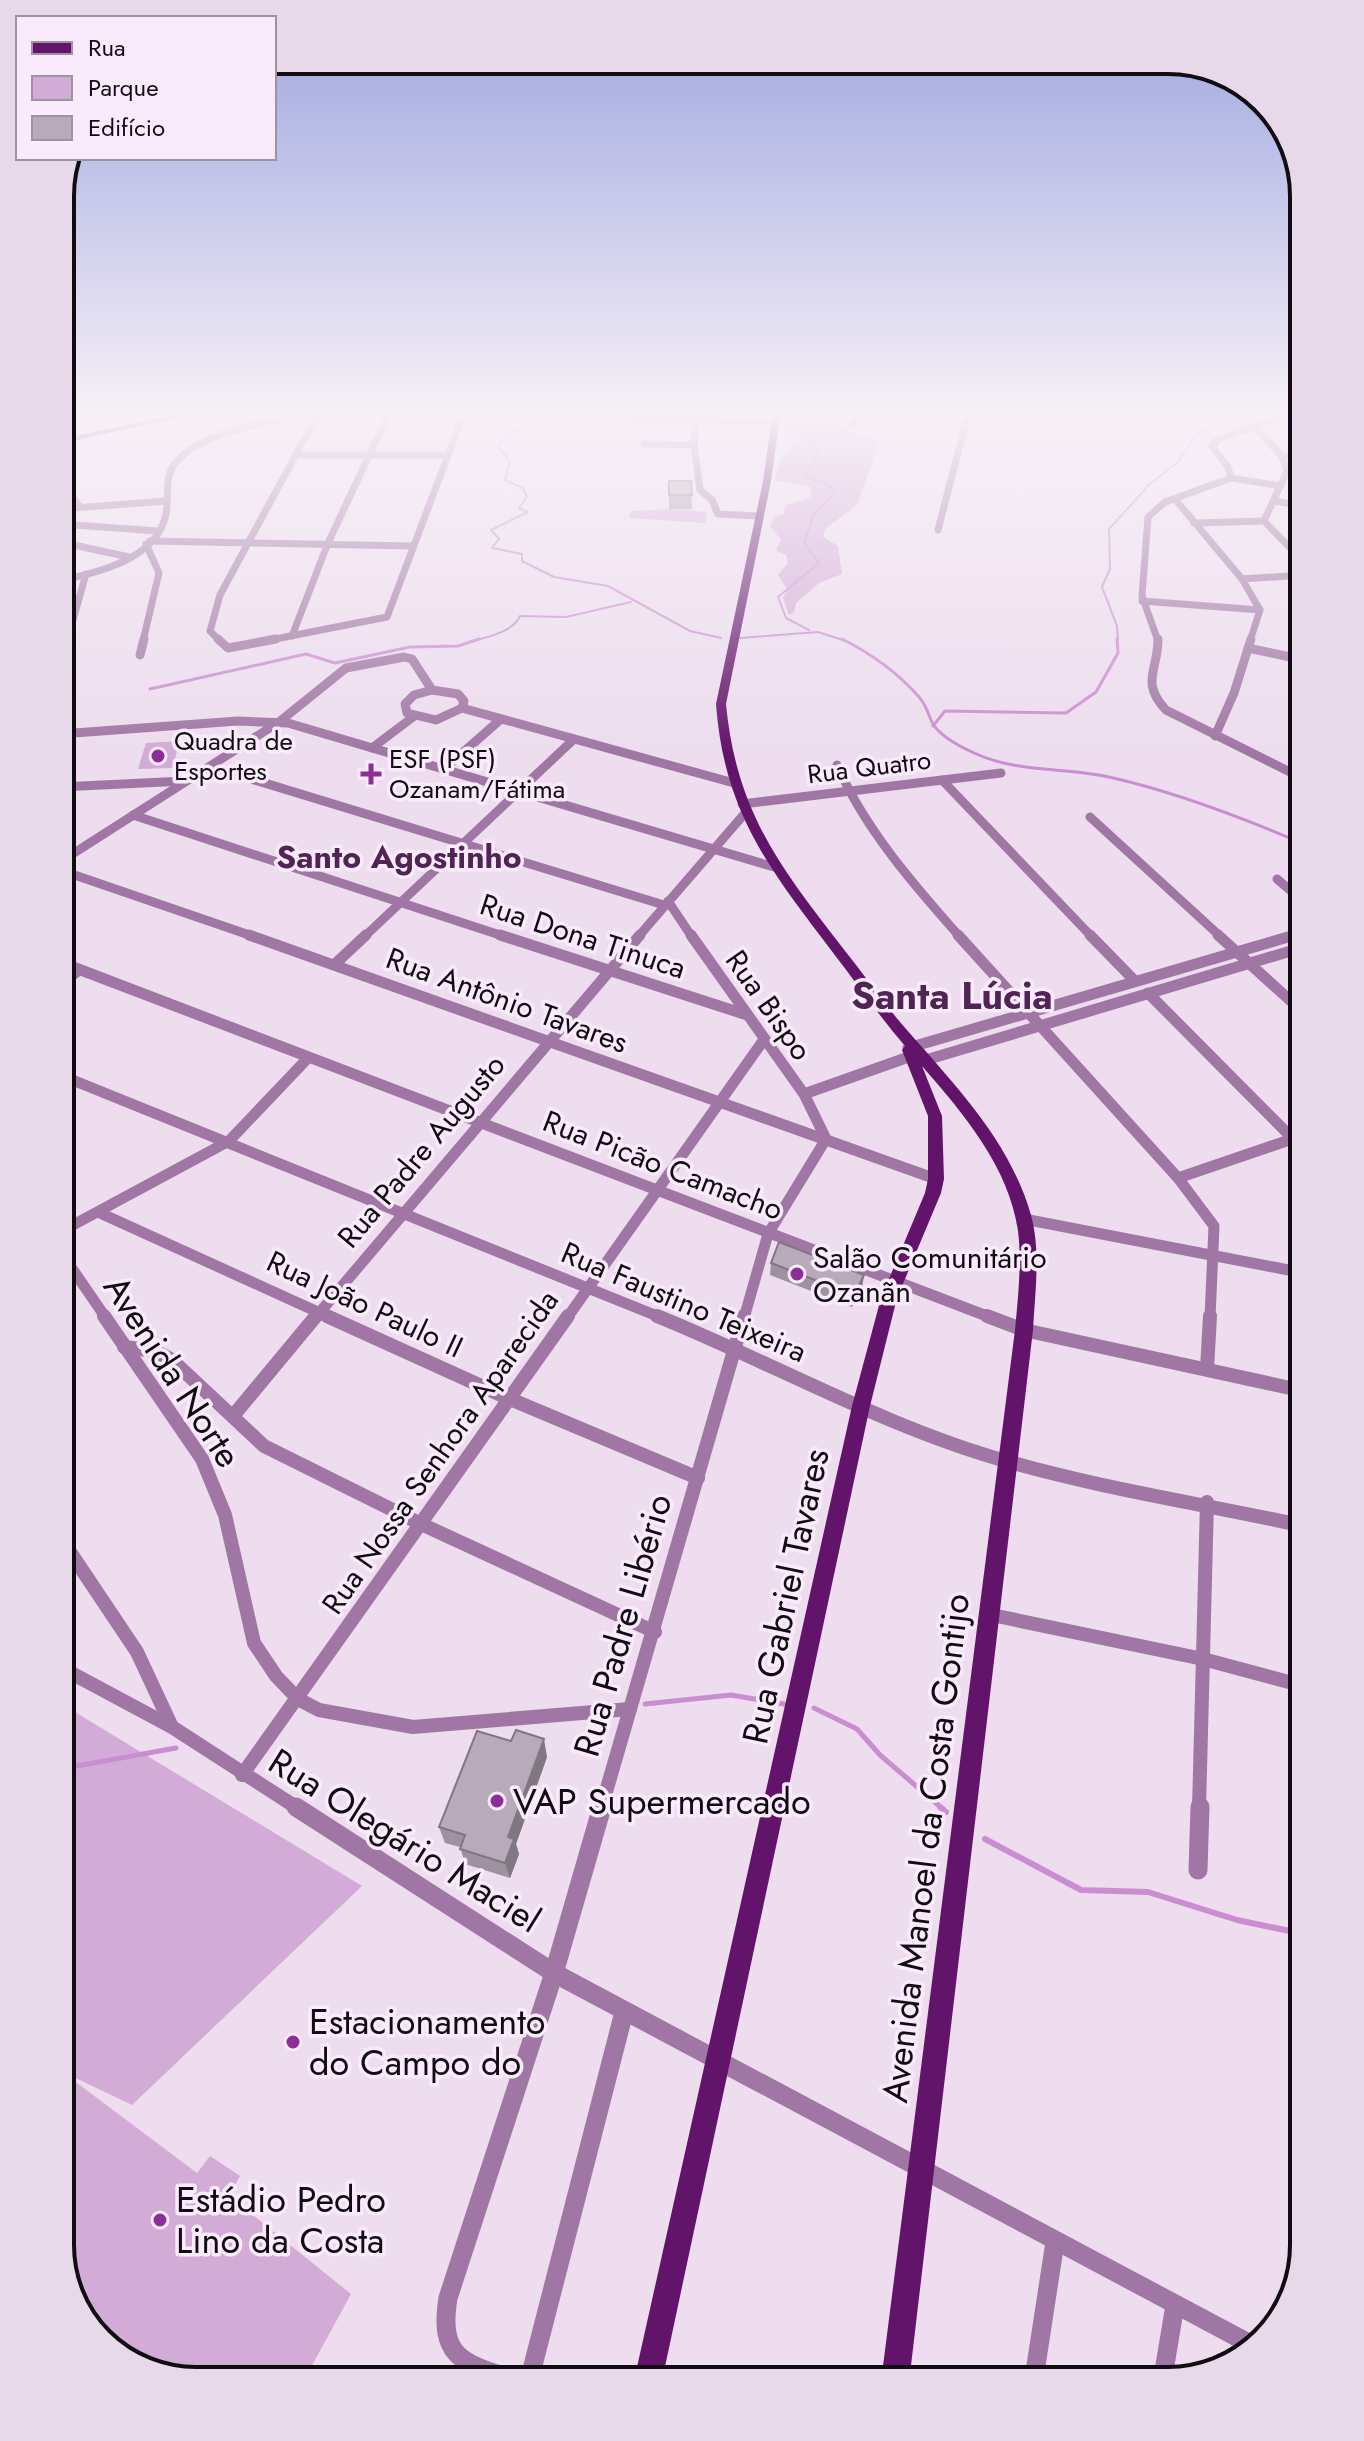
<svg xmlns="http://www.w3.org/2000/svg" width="1364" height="2441" font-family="Jost,sans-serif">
<rect width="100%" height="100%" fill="#edddee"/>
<g fill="#d3abd7">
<path d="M789,410H829L836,426L880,441L857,505L825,529L823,537L838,546L842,574L819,583L796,603L794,612L789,615L783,598L787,589L778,575L788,563L786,555L776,550L781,540L770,526L776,517L784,514L785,505L809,498L812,492L809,486L774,481L780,461L795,440L785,430L792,420Z"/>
<path d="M676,509L707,512L705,523L629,518L631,511Z"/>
<path d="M180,741L172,768L138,769L146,743Z"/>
<path d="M60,1703L362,1886L132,2105L61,2071L197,2173L210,2156L240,2176L229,2196L351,2294L304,2380L187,2381L120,2358L71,2298L60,2245Z"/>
</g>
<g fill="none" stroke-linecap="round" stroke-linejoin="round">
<g stroke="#cb8dd1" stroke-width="2">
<path d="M802,420V427L819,450L806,477L829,485L835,492L814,514L804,543L819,563L778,597L786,618L809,630"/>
<path d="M553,421L508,433L498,446L510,462L505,480L523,488L527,497L519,508L528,512L491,530L499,539L492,548L522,554V561L554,577L608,586L690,631L721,638"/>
<path d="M740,638L818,632L846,641"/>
<path d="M474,641C489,636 513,632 520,616L566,617L631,602"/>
<path d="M1118,641L1117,626L1102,587L1110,569L1109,529L1150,484L1178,462L1197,435L1245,412"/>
</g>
<g stroke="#cb8dd1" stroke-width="3">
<path d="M842,639C870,653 898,673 919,697C927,706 928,715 933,724C941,737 959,746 972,752C1015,773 1063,767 1109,777C1176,792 1241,817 1304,844"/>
<path d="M150,689L306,654L335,663L410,647L458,646L479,639"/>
<path d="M933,726L945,711L1066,713L1096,692L1118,653L1117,639"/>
</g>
<g stroke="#cb8dd1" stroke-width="5">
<path d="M645,1704L731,1695L784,1704"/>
<path d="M814,1708L857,1729L880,1755L943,1809"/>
<path d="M60,1769L176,1748"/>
</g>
<g stroke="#cb8dd1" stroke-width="6">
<path d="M940,1807L946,1812"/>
<path d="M985,1839L1081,1890L1148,1892L1237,1920L1304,1934"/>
</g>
<g stroke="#a077a4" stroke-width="7">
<path d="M697,410L694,445L700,490L712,500L718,514L759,516"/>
<path d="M1064,410L1118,412"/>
<path d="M319,413L776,421"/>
<path d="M853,425L857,410"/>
<path d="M1254,426L1282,456L1287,471L1264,521L1304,562"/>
<path d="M644,444L694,445"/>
<path d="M296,455H448"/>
<path d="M1282,456H1304"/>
<path d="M1231,478L1281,486"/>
<path d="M60,480L80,507"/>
<path d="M1175,499L1242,579L1260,610L1250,641"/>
<path d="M1274,501L1304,506"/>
<path d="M60,509L167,501"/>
<path d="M1194,523L1264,521"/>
<path d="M60,524L158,531"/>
<path d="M938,530L969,410"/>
<path d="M150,541L412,546"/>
<path d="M60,542L129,557"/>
<path d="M1242,579L1304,575"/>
<path d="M60,581C101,571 164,558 167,506C168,489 165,473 178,460C208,428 280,421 321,410"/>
<path d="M1142,601L1260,610"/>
<path d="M292,636L328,543L389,413"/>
<path d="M67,641L86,574"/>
<path d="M143,641L159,573L146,544"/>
<path d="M220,641L210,631L220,595L320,410"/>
<path d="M265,641L387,617L465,410"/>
<path d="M1158,641L1142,596L1148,517L1165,502L1231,478L1228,467L1212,446L1219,439L1300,410"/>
</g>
<g stroke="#a077a4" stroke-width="9">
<path d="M218,639L228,648L276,639"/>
<path d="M1158,639C1158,671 1140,682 1166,710L1304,779"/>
<path d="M1248,648L1304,660"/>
<path d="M140,655L144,639"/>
<path d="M61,660L67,639"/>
<path d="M432,690L458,694L464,701L462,708L436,720L407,713L405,704L414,695Z"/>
<path d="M462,708L734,783"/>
<path d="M60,734L238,721L288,723L774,867"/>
<path d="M1215,736L1234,693L1251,639"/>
<path d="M372,748L413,717"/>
<path d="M837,765C865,829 913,884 960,937"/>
<path d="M212,767L664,905"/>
<path d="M444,769L501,719"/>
<path d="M1291,773L1304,747"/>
<path d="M942,780L1092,937"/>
<path d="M60,787L185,781"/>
<path d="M742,804L1001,773"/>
<path d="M133,815L506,937"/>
<path d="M1090,817L1221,937"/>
<path d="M60,862L279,722L346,668L404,657L412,659L432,690"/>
<path d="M60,870L255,937"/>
<path d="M1277,879L1304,902"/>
<path d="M668,901L692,937"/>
<path d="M364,937L573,740"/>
<path d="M638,937L746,812"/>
<path d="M1288,937L1304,932"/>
</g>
<g stroke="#a077a4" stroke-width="11">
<path d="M249,935L936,1179"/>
<path d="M500,935L744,1014"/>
<path d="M691,935L804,1094L826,1139L768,1234L744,1318"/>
<path d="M958,935L1178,1178L1214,1226L1210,1318"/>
<path d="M1090,935L1135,981"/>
<path d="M1218,935L1304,1013"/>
<path d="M60,962L992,1318"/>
<path d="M335,964L366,935"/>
<path d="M60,984L79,970"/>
<path d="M1148,993L1304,1150"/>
<path d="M908,1048L1295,935"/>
<path d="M919,1062L1304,947"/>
<path d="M60,1075L662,1318"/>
<path d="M804,1094L920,1053"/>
<path d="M1178,1178L1304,1135"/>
<path d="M100,1213L331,1318"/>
<path d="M1024,1219L1304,1273"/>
<path d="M60,1232L229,1141L308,1058"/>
<path d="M60,1251L106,1318"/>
<path d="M315,1318L640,935"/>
<path d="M567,1318L763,1041"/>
</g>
<g stroke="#a077a4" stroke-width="14">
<path d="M104,1316L202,1459L225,1515L254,1643L276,1676L298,1699L319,1710L413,1727L630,1709"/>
<path d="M327,1316L510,1399L698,1478"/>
<path d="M657,1316C773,1363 885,1427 1006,1461C1103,1489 1205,1504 1304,1526"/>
<path d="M987,1316L1024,1330L1304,1391"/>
<path d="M124,1347L155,1351L172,1360L264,1446L421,1524L655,1632"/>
<path d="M1207,1369L1210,1316"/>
<path d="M233,1416L316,1316"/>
<path d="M60,1537L137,1652L172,1727"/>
<path d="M987,1614L1203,1659L1304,1686"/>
<path d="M60,1667L172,1727L299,1809"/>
<path d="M242,1775L568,1316"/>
<path d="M601,1809L744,1316"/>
<path d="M1199,1809L1207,1502"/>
</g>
<g stroke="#a077a4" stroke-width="19">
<path d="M296,1807L554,1973L1252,2345"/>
<path d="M1198,1870L1200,1807"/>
<path d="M1164,2371L1175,2305"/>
<path d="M1035,2372L1055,2242"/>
<path d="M530,2377L624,2012"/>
<path d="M510,2378C460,2363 439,2355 448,2298L554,1973L602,1807"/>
</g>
<g fill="#62146b" fill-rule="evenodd">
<path d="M197,410H213L60,444V439Z"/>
<path d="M773,410H781L771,481L726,704C736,810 779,866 842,947C864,974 883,1003 906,1029C955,1085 1010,1141 1031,1215C1041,1252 1035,1292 1033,1330L910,2374H882L1015,1330C1018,1297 1022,1263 1018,1231C1009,1167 963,1113 922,1066L942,1116L944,1179L941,1193L897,1298L870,1406L663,2376H635L852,1406L881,1298L925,1193L928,1179V1116L902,1050L905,1046C880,1017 858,985 834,954C770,870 724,813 716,704L763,481Z"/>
</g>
</g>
<g fill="#9e92a0">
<path d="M669,481H691L692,509H669Z"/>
<path d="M771,1263L864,1275L862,1287L852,1307L770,1275Z"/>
<path d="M547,1757L516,1844L519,1854L510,1878L465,1864L460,1847L445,1843L439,1827Z"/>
</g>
<g fill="#817782">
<path d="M864,1275L862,1287L852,1307L854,1295Z"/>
<path d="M544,1739L547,1757L516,1844L519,1854L510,1878L505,1863L508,1837Z"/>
</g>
<g fill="#b8aaba" stroke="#817782" stroke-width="2">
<path d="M669,481H691L692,495H669Z"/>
<path d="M779,1242L864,1275L854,1295L771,1263Z"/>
<path d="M516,1730L544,1739L508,1837L514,1839L505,1863L460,1849L465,1835L439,1827L477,1731L511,1741Z"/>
</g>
<linearGradient id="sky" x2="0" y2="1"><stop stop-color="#9ca4df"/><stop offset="0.55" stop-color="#f7f0f7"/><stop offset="1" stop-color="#f7f0f7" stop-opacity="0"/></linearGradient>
<rect width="1364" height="752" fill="url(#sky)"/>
<g fill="#8d2e98" stroke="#faebfc" stroke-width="3">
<circle cx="158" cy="756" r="8"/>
<path d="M367 762h8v8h8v8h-8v8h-8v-8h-8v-8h8z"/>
<circle cx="797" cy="1274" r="8"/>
<circle cx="497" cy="1801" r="8"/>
<circle cx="293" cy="2042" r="8"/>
<circle cx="160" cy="2220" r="8"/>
</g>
<g text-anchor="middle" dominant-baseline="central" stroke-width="7" stroke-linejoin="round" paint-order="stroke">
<g font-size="26" fill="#110c11" stroke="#faebfc" text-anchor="start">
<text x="174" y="741">Quadra de<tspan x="174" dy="30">Esportes</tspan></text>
<text x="389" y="759">ESF (PSF)<tspan x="389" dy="30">Ozanam/Fátima</tspan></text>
</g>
<g font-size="26" fill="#110c11" stroke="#faebfc">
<text transform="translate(869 767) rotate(-7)">Rua Quatro</text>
</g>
<g font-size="30" fill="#110c11" stroke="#faebfc">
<text transform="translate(583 936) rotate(18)">Rua Dona Tinuca</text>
<text transform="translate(507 1000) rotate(20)">Rua Antônio Tavares</text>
<text transform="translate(769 1005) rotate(55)">Rua Bispo</text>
<text transform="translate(421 1151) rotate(-50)">Rua Padre Augusto</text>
<text transform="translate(663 1165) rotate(21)">Rua Picão Camacho</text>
<text transform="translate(684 1302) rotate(23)">Rua Faustino Teixeira</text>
<text transform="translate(365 1304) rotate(25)">Rua João Paulo II</text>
<text transform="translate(440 1452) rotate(-55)">Rua Nossa Senhora Aparecida</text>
</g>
<g font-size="30" fill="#110c11" stroke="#faebfc" text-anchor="start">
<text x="813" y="1257">Salão Comunitário<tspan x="813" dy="34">Ozanãn</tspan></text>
</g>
<g font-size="32" font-weight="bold" fill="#512456" stroke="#faebfc">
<text x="399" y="857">Santo Agostinho</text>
</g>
<g font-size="36" fill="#110c11" stroke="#faebfc">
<text transform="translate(173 1371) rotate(57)">Avenida Norte</text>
<text transform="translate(785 1596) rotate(-78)">Rua Gabriel Tavares</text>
<text transform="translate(622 1625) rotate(-74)">Rua Padre Libério</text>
<text transform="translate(405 1840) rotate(32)">Rua Olegário Maciel</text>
<text transform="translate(925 1848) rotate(-83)">Avenida Manoel da Costa Gontijo</text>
</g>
<g font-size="36" fill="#110c11" stroke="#faebfc" text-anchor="start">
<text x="513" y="1801">VAP Supermercado</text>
<text x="309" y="2021">Estacionamento<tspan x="309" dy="41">do Campo do</tspan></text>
<text x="176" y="2199">Estádio Pedro<tspan x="176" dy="41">Lino da Costa</tspan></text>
</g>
<g font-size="38" font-weight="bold" fill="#512456" stroke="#faebfc">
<text x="952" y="995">Santa Lúcia</text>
</g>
</g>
<path d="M0 0H1364V2441H0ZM196 74H1168A122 122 0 0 1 1290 196V2245A122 122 0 0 1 1168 2367H196A122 122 0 0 1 74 2245V196A122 122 0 0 1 196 74Z" fill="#e7d9e9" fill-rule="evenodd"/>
<path fill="none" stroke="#110c11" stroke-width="4" d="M196 74H1168A122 122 0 0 1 1290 196V2245A122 122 0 0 1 1168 2367H196A122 122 0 0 1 74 2245V196A122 122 0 0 1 196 74Z"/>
<rect x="16" y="16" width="260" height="144" fill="#faebfc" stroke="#9d929e" stroke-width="2"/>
<rect x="32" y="42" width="40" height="12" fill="#62146b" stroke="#9d929e" stroke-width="2"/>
<text x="88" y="56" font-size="24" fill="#110c11">Rua</text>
<rect x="32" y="76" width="40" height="24" fill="#d3abd7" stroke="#9d929e" stroke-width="2"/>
<text x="88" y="96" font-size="24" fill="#110c11">Parque</text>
<rect x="32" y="116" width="40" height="24" fill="#b8aaba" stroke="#9d929e" stroke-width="2"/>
<text x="88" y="136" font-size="24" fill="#110c11">Edifício</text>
</svg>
